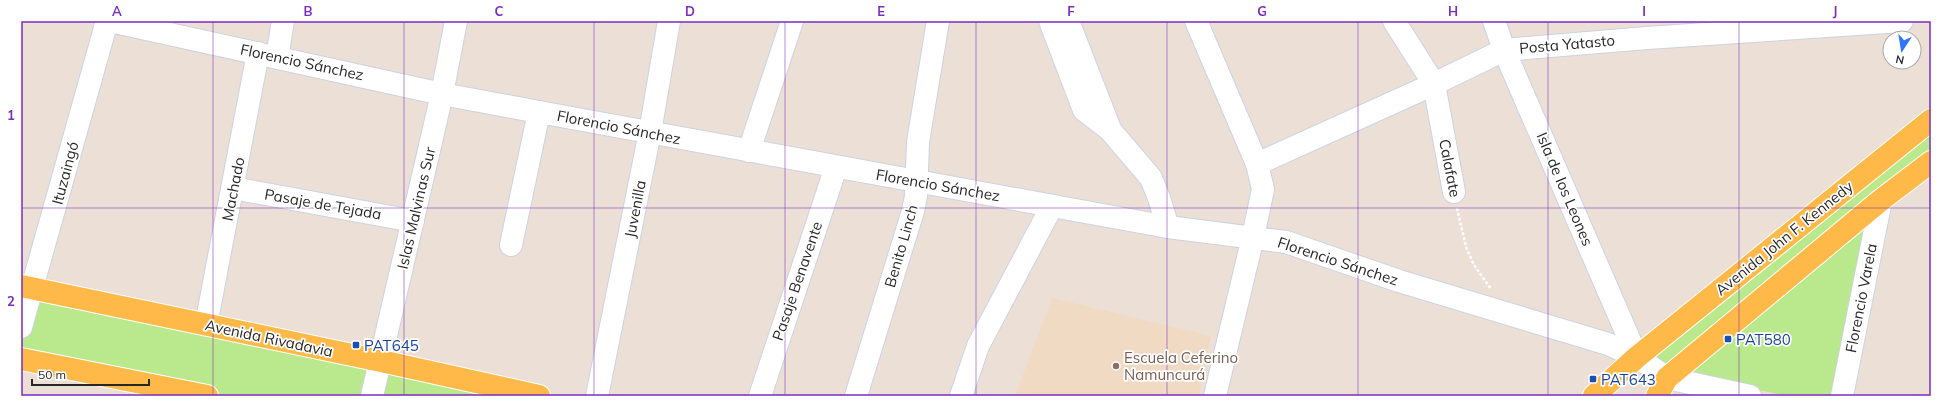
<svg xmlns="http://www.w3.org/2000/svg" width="1952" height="417" font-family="Mulish,sans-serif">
<rect width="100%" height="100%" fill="#ecdfd6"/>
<path fill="#f0dac3" d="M1052,298L1211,336L1199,396H1015Z"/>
<g fill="#b9e98c">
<path d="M1931,120V162L1667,378L1637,357Z"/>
<path d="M1864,226L1831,396H1787L1686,375Z"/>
<path d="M21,286L539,396H207L21,359Z"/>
</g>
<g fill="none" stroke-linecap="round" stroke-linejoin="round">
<defs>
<g id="minor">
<path d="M110,21L442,94L539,112L1168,227L1286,242L1399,281L1608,344L1637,357L1667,378L1750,396"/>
<path d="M1050,21L1084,110L1110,130L1151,178L1159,198L1168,227"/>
<path d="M1068,21L1110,129"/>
<path d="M1196,21L1257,164L1263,189L1253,237L1215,396"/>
<path d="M1394,21L1434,84L1454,192"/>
<path d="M1494,21L1504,50L1637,357"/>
<path d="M277,57L283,21"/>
<path d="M749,151L792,21"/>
<path d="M1257,164L1434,84L1504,50L1647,38L1902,21"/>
<path d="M233,188L413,221"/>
<path d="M511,245L539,112"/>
<path d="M206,325L258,53"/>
<path d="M21,327L107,21"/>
<path d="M372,396L442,94L456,21"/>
<path d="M597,396L650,132L669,21"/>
<path d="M760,396L836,167"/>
<path d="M856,396L913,211L916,196L918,142L938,21"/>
<path d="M961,396L978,346L1052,206"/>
<path d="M1842,396L1881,200"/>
</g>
<g id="major">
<path d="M21,286L381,361L539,396"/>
<path d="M21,359L207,396"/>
<path d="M1594,396L1637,357L1931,120"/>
<path d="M1657,396L1667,378L1881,200L1931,162"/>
</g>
</defs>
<use href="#minor" stroke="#cbd3e2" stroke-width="24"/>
<use href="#major" stroke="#fff" stroke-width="24"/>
<path stroke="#fff" stroke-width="2.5" stroke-dasharray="3 2" stroke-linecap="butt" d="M1457,208L1466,247L1474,265L1491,289"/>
<use href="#minor" stroke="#fff" stroke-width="22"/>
<use href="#major" stroke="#feb948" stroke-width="22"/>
</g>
<path fill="none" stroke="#7b2cbf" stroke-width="1" stroke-opacity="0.55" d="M213,21V396M404,21V396M594,21V396M785,21V396M976,21V396M1167,21V396M1358,21V396M1548,21V396M1739,21V396M21,208H1931"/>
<g fill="#1a4fb4" stroke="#fff" stroke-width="1.5">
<rect x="1724" y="335" width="8" height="8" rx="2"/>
<rect x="352" y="341" width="8" height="8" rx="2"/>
<rect x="1589" y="375" width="8" height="8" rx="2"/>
</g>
<circle fill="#8d6e63" stroke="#fff" stroke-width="1.5" cx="1116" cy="366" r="4"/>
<g text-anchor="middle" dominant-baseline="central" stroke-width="3.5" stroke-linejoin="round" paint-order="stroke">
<g font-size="15" fill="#272727" stroke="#fff">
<text transform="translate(1567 44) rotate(-5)">Posta Yatasto</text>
<text transform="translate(302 62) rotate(12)">Florencio Sánchez</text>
<text transform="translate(619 127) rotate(11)">Florencio Sánchez</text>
<text transform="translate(1450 168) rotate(79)">Calafate</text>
<text transform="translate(65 173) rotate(-75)">Ituzaingó</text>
<text transform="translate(938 185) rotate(10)">Florencio Sánchez</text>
<text transform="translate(233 189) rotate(-79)">Machado</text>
<text transform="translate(1565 189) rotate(67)">Isla de los Leones</text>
<text transform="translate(323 204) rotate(10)">Pasaje de Tejada</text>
<text transform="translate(416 208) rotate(-77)">Islas Malvinas Sur</text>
<text transform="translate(635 209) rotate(-79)">Juvenilla</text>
<text transform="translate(1784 238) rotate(-39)">Avenida John F. Kennedy</text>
<text transform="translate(901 246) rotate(-74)">Benito Linch</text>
<text transform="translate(1338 261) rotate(18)">Florencio Sánchez</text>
<text transform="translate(797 281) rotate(-71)">Pasaje Benavente</text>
<text transform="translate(1861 298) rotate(-79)">Florencio Varela</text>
<text transform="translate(269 338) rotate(12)">Avenida Rivadavia</text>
</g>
<g font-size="15" fill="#164399" stroke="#fff" text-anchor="start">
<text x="1736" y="339">PAT580</text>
<text x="364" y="345">PAT645</text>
<text x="1601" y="379">PAT643</text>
</g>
<g font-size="15" fill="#785e54" stroke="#fff" text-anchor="start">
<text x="1124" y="357">Escuela Ceferino<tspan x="1124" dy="17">Namuncurá</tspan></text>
</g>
</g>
<rect width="1952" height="417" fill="none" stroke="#ffffff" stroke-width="44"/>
<g transform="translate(1902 50) rotate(192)"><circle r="19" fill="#ffffff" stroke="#a9a9a9"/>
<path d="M0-3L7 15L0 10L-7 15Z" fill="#2f75ff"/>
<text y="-6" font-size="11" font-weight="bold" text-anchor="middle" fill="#272727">N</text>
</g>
<path d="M32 379v6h117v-6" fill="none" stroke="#272727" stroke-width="2"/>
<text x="38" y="379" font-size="12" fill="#272727" stroke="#ffffff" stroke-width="3" paint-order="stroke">50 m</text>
<rect x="22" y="22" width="1908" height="373" fill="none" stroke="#7b2cbf" stroke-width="1.5"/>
<g font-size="13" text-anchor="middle" font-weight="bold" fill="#7b2cbf">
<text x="117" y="16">A</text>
<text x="308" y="16">B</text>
<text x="499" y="16">C</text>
<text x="690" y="16">D</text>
<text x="881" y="16">E</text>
<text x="1071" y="16">F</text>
<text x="1262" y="16">G</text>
<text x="1453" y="16">H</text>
<text x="1644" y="16">I</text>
<text x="1835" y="16">J</text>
<text x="11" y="120">1</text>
<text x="11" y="306">2</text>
</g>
</svg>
